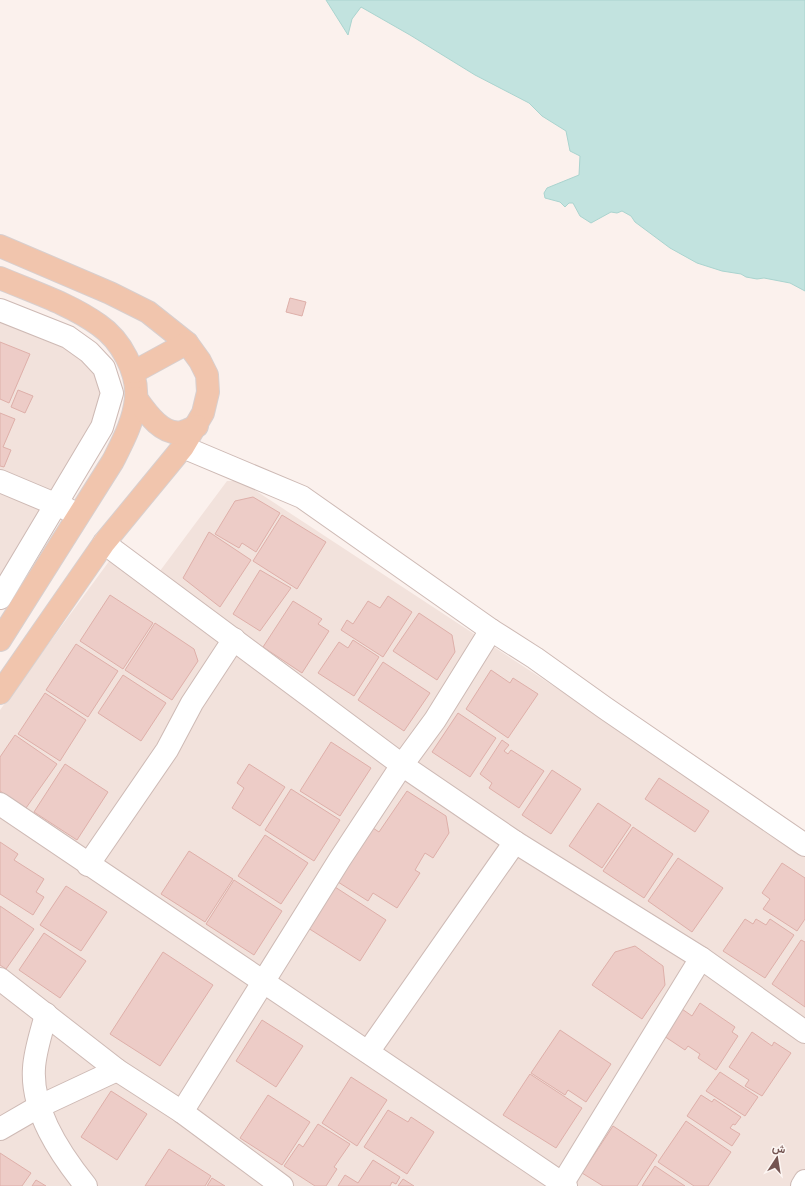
<svg xmlns="http://www.w3.org/2000/svg" width="805" height="1186" font-family="Ubuntu,Vazirmatn,sans-serif">
<rect width="100%" height="100%" fill="#fbf1ed"/>
<g fill="#f2e2dc">
<path d="M0,312L68,337L99,373L105,389L91,424L0,594Z"/>
<path d="M227,481H241L805,851V1186H0V710L110,560L157,575Z"/>
</g>
<path fill="#c2e3df" stroke="#aad4cf" d="M326,0H805V291L790,283L764,278L757,279L746,277L741,274L722,271L697,263L670,248L635,222L631,216L622,211L617,213L611,212L591,223L580,216L573,203H569L565,207L560,202L545,198L544,193L547,188L579,175L580,156L570,151L566,131L542,116L529,103L475,75L410,35L361,7L352,19L348,35Z"/>
<g fill="#edccc7" stroke="#deafa9">
<path d="M290,298L306,302L302,316L286,312Z"/>
<path d="M0,342L30,354L9,403L0,399Z"/>
<path d="M18,390L33,396L25,413L11,407Z"/>
<path d="M0,413L15,419L3,447L11,450L4,467L0,466Z"/>
<path d="M253,497L280,513L256,552L242,543L239,548L215,534L235,501Z"/>
<path d="M282,515L326,542L297,589L253,561Z"/>
<path d="M209,532L251,560L220,607L183,578Z"/>
<path d="M260,570L291,588L260,631L233,614Z"/>
<path d="M110,595L153,623L123,669L80,641Z"/>
<path d="M388,596L412,612L383,657L341,630L347,620L353,624L368,601L380,608Z"/>
<path d="M293,601L322,619L318,624L329,631L302,673L263,647Z"/>
<path d="M419,613L452,635L455,652L437,680L393,651Z"/>
<path d="M155,623L194,649L198,661L172,700L125,670Z"/>
<path d="M353,640L379,657L354,696L318,673L339,642L348,648Z"/>
<path d="M76,644L118,671L88,717L46,690Z"/>
<path d="M383,662L430,693L404,731L358,700Z"/>
<path d="M491,670L510,683L513,678L538,694L508,738L466,709Z"/>
<path d="M123,675L166,703L141,741L98,713Z"/>
<path d="M45,693L86,720L60,761L18,734Z"/>
<path d="M458,713L496,738L470,777L432,752Z"/>
<path d="M15,735L57,764L26,808L0,791V757Z"/>
<path d="M502,740L509,745L504,751L508,754L511,750L544,771L519,808L489,788L492,783L480,774Z"/>
<path d="M331,742L371,768L340,816L300,791Z"/>
<path d="M65,764L108,792L77,840L34,812Z"/>
<path d="M249,764L285,787L260,826L232,808L244,788L237,783Z"/>
<path d="M552,770L581,789L551,834L522,815Z"/>
<path d="M659,778L709,811L695,832L645,799Z"/>
<path d="M291,789L340,820L314,861L265,830Z"/>
<path d="M407,791L446,816L449,833L433,858L425,853L415,870L420,873L397,908L373,893L368,901L338,882L373,828L379,832Z"/>
<path d="M598,803L631,825L602,868L569,846Z"/>
<path d="M633,827L673,854L644,898L603,871Z"/>
<path d="M265,835L308,863L281,904L238,876Z"/>
<path d="M0,842L18,854L14,860L44,879L36,892L44,897L33,915L0,894Z"/>
<path d="M189,851L233,879L205,922L161,894Z"/>
<path d="M678,858L723,888L692,932L648,901Z"/>
<path d="M782,863L805,878V919L797,931L763,909L770,899L762,893Z"/>
<path d="M234,880L282,911L254,955L206,924Z"/>
<path d="M66,886L107,912L81,951L40,925Z"/>
<path d="M335,887L386,920L360,961L308,928Z"/>
<path d="M0,906L34,929L6,969L0,965Z"/>
<path d="M745,919L753,924L756,919L766,925L770,919L794,935L765,978L723,951Z"/>
<path d="M44,933L86,961L60,998L19,970Z"/>
<path d="M801,940L805,942V1007L772,984Z"/>
<path d="M635,946L663,966L665,985L642,1019L592,985L615,952Z"/>
<path d="M163,952L213,985L160,1066L110,1034Z"/>
<path d="M700,1003L735,1027L732,1032L738,1036L716,1070L698,1058L700,1054L688,1046L685,1050L664,1036L682,1009L692,1016Z"/>
<path d="M262,1020L303,1046L276,1087L236,1061Z"/>
<path d="M560,1030L611,1064L586,1102L568,1090L565,1095L531,1073Z"/>
<path d="M752,1032L772,1046L774,1042L791,1053L762,1096L745,1086L749,1080L729,1067Z"/>
<path d="M720,1072L758,1097L745,1116L706,1091Z"/>
<path d="M530,1074L582,1108L556,1148L503,1115Z"/>
<path d="M351,1077L387,1100L357,1146L322,1123Z"/>
<path d="M111,1091L147,1114L117,1160L81,1137Z"/>
<path d="M268,1095L310,1122L282,1165L240,1138Z"/>
<path d="M701,1095L712,1102L714,1099L741,1117L735,1125L733,1124L730,1128L740,1134L732,1146L687,1116Z"/>
<path d="M388,1110L408,1122L411,1117L434,1132L407,1174L364,1147Z"/>
<path d="M686,1121L731,1152L708,1186H694L658,1162Z"/>
<path d="M318,1124L350,1144L334,1167L337,1169L326,1186H315L284,1166L299,1144L303,1147Z"/>
<path d="M613,1126L657,1155L637,1186H603L582,1173Z"/>
<path d="M169,1149L211,1176L205,1186H145Z"/>
<path d="M0,1153L31,1173L22,1186H0Z"/>
<path d="M373,1160L400,1177L396,1184L392,1182L390,1186H338L345,1175L358,1183Z"/>
<path d="M655,1166L685,1186H642Z"/>
<path d="M212,1178L225,1186H207Z"/>
<path d="M403,1179L414,1186H398Z"/>
<path d="M36,1180L46,1186H32Z"/>
</g>
<g fill="none" stroke-linecap="round" stroke-linejoin="round">
<defs>
<g id="minor">
<path d="M0,310L68,337L89,352L104,368L112,393L102,427L0,598"/>
<path d="M183,447L302,497L491,630L535,658L605,708L805,845"/>
<path d="M0,481L69,510"/>
<path d="M104,543L402,765L515,842L701,958L805,1032"/>
<path d="M0,804L566,1186"/>
<path d="M88,865L167,750L192,703L234,639"/>
<path d="M0,979L117,1070L182,1112L282,1186"/>
<path d="M46,1014C42,1031 35,1050 34,1068C31,1111 60,1154 86,1186"/>
<path d="M368,1052L515,842"/>
<path d="M182,1112L340,859L402,765L435,720L491,630"/>
<path d="M0,1129L38,1107L117,1070"/>
<path d="M561,1186L701,958"/>
<path d="M802,1186L805,1181"/>
</g>
<g id="major">
<path d="M0,246L110,293L148,312L187,343L200,361L207,375L208,392L203,413L183,447L104,543L0,693"/>
<path d="M0,278C33,292 70,304 99,325C121,340 138,372 136,398C134,421 123,441 113,461L0,640"/>
<path d="M134,372L187,343"/>
<path d="M136,398C146,412 162,436 182,432C187,431 192,428 197,426"/>
</g>
</defs>
<use href="#minor" stroke="#cebab5" stroke-width="24"/>
<use href="#major" stroke="#d8cfce" stroke-width="24"/>
<use href="#minor" stroke="#fff" stroke-width="22"/>
<use href="#major" stroke="#f1c5ad" stroke-width="22"/>
</g>
<g transform="translate(777 1158) rotate(12)" stroke="#fdf6f3" stroke-width="3" paint-order="stroke">
<path d="M0-3L7 15L0 10L-7 15Z" fill="#745451"/>
<text y="-6" font-size="11" font-weight="bold" text-anchor="middle" fill="#745451">ش</text>
</g>
</svg>
